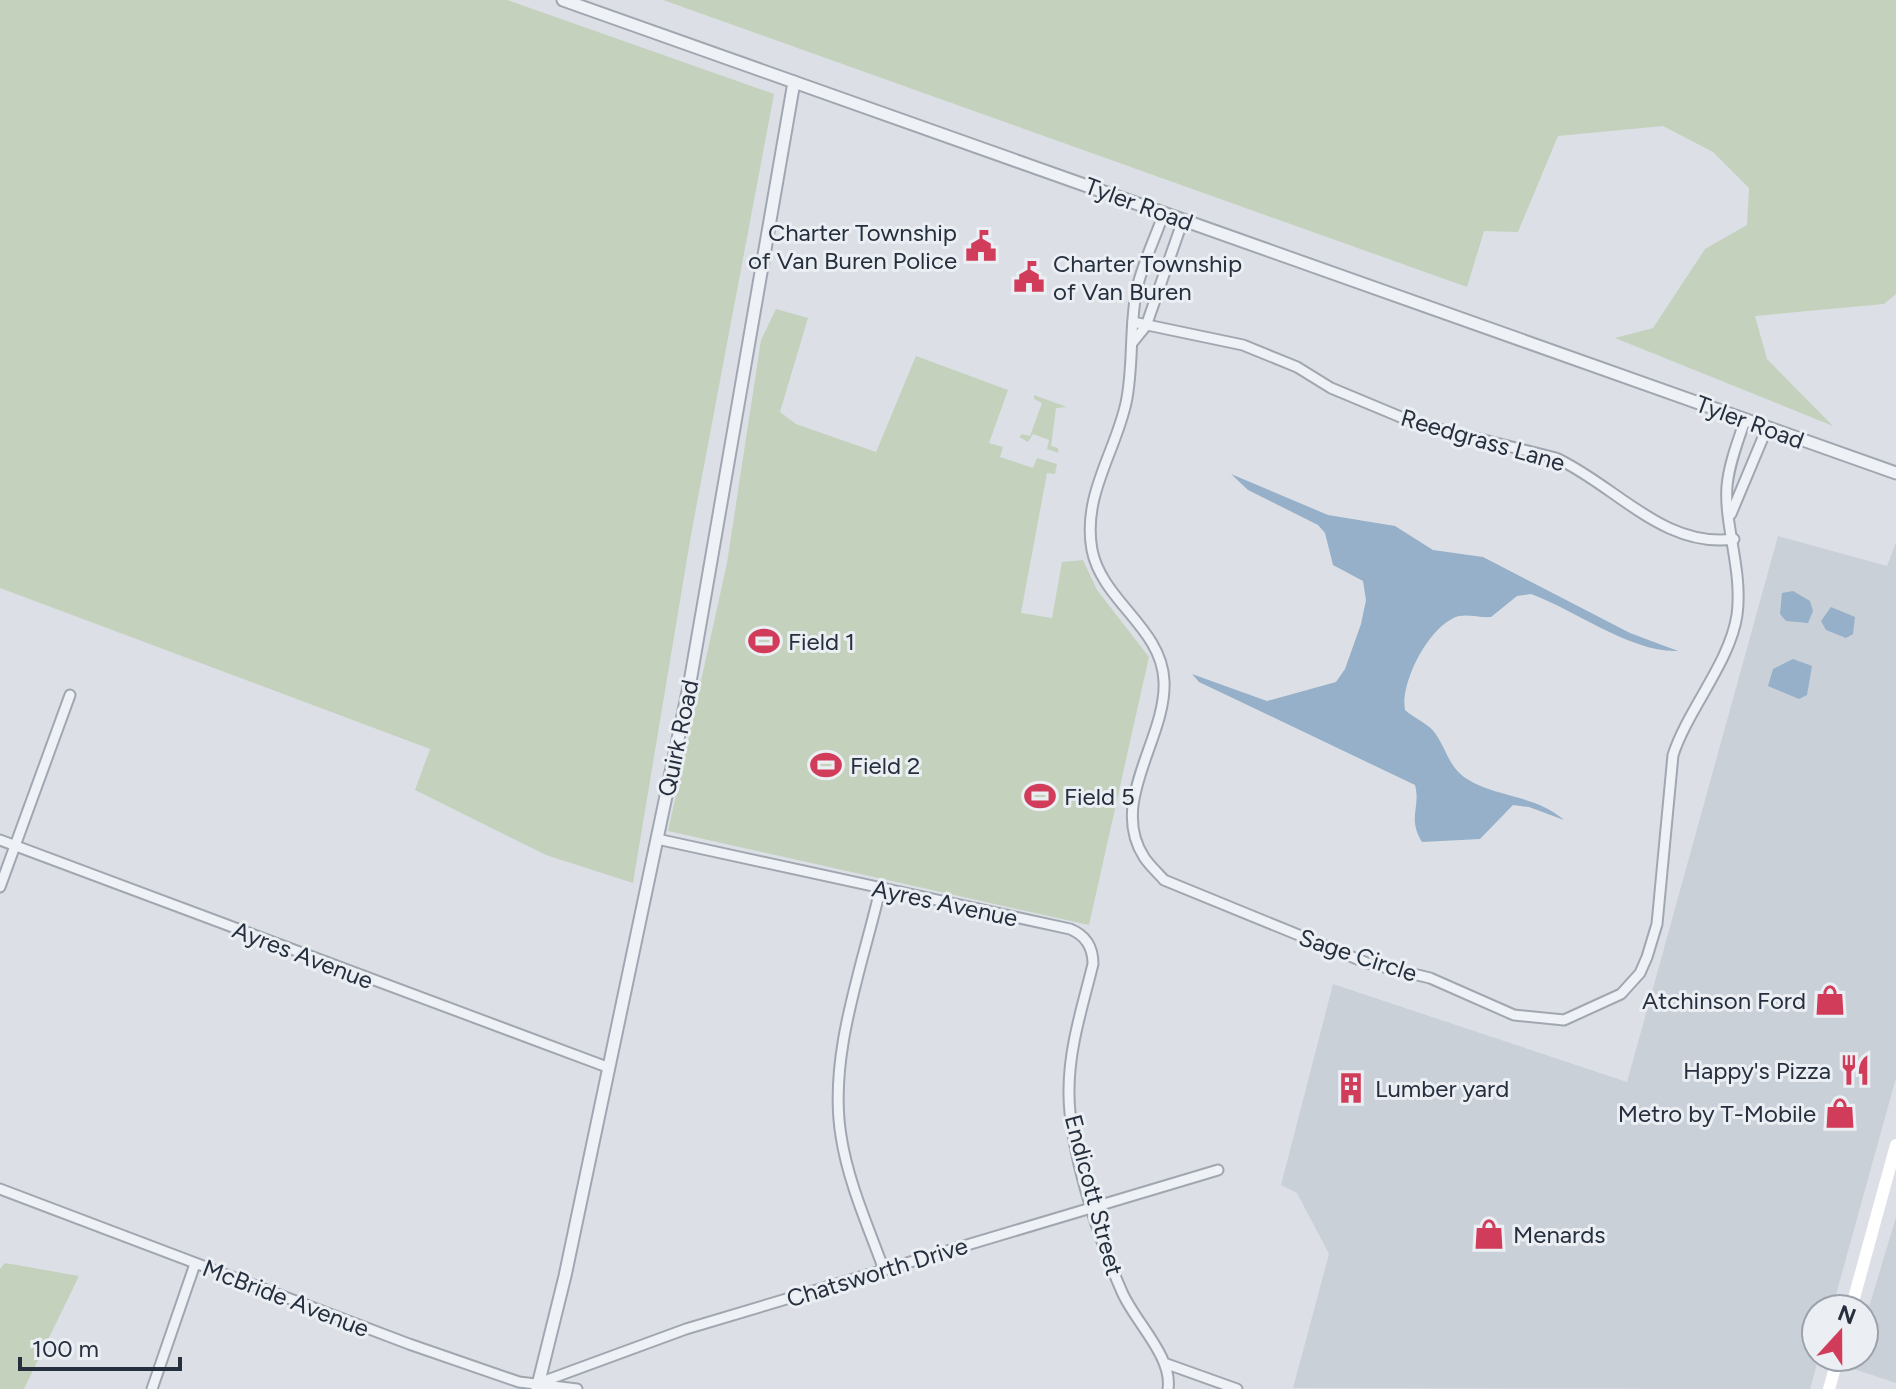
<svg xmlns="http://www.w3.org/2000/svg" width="1896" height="1389" font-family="Figtree,sans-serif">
<rect width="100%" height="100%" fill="#dce0e6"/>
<g fill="#cad0d8">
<path d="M1778,536L1887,566L1896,542V1078L1832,1309H1816V1357H1819L1810,1389L1293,1388L1329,1254L1297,1193L1281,1185L1333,984L1627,1082Z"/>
<path d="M1896,1217V1383L1851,1368L1854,1357H1864V1324Z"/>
</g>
<g fill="#c3d1bd">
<path d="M0,0H507L774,94L691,535L633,883L546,855L415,790L430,749L0,588Z"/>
<path d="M663,0H1896V294L1884,304L1755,316L1767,359L1833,426L1615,338L1653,328L1705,249L1747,225L1749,188L1713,152L1663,126L1558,136L1518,232L1484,231L1467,287Z"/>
<path d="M776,309L808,318L780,412L796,424L876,452L916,356L1008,390L989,443L1003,447L1000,457L1033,468L1037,458L1057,464L1055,474L1047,473L1021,613L1052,618L1062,562L1083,560L1097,590L1149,657L1089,925L668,831L727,563L761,340Z"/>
<path d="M1034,395L1067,407L1056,408L1051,446L1058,448V453L1047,449L1049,440L1033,434L1028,442L1019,437L1022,434L1030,436L1042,403L1034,399Z"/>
<path d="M5,1263L79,1276L24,1389H0V1269Z"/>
</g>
<g fill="#95b0c8">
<path d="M1231,474L1328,515L1395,526L1433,550L1483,557L1630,633L1678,651C1632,653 1575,610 1531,594L1517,596L1491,617C1481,618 1469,614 1459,616C1430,624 1400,682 1405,710C1414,718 1429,724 1435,733C1446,748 1449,768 1467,779C1498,798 1536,795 1564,820L1529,807L1513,805L1480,839L1422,842C1407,817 1421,808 1415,785L1199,682L1192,674L1267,701L1336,682L1345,669L1361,624L1366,600L1363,581L1333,565L1325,533L1318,525L1248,490Z"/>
<path d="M1793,591L1810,601L1813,611L1808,623L1786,621L1780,614L1782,593Z"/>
<path d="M1831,607L1855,617L1853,634L1846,638L1826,630L1821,621Z"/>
<path d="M1793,659L1812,666L1807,695L1799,699L1768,686L1773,669Z"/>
</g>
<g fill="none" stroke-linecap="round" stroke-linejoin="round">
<defs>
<g id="minor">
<path d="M1164,213C1155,238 1143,263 1137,288C1129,325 1134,366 1126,403C1115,453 1082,496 1092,550C1102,601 1162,628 1164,681C1167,738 1108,802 1144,857C1149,865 1158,873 1164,880L1367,963L1430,978L1514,1015L1564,1020L1621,994L1640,973L1647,957L1657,924L1673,755C1688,709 1730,662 1737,615C1743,570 1724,526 1727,486C1729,464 1738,441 1745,420"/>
<path d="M1133,322L1243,345L1297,367L1331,388L1415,423L1556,458C1615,485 1664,549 1734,539"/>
<path d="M1133,342L1146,326L1183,220"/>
<path d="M1731,514L1767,428"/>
<path d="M657,839L1070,929C1085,935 1093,947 1093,964C1083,1005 1069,1047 1069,1090C1068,1147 1099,1240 1122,1292C1135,1322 1173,1357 1168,1389"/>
<path d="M0,840L607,1067"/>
<path d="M0,887L70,695"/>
<path d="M880,890C862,968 828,1056 841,1136C848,1182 868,1226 884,1270"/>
<path d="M0,1189L409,1344L519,1382L577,1389"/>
<path d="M1167,1364L1237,1389"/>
<path d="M539,1383L686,1329L1218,1170"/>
<path d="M152,1389L195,1264"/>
</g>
<g id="tertiary">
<path d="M563,0L1896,473"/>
<path d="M537,1389L565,1276L690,682L794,82"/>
</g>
</defs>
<use href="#minor" stroke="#a1a7b0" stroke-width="13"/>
<use href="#tertiary" stroke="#a1a7b0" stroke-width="15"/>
<use href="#minor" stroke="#eef1f5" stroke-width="9"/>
<use href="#tertiary" stroke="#eef1f5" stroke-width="11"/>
<g stroke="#fff" stroke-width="12">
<path d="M1851,1309L1896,1145"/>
<path d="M1829,1389L1838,1357"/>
</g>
</g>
<defs>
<symbol id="civic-bare" viewBox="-9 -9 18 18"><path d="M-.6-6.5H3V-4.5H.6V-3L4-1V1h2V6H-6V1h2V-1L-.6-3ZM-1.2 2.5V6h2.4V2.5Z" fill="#d03c59" stroke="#ebeff4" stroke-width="2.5" paint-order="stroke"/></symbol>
<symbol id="stadium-bare" viewBox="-9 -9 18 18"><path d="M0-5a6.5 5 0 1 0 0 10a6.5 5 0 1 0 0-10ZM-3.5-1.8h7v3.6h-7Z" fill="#d03c59" stroke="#ebeff4" stroke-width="2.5" paint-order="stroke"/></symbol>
<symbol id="shop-bare" viewBox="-9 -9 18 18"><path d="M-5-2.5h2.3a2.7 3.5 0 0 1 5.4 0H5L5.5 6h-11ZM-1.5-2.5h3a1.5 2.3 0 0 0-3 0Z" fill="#d03c59" stroke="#ebeff4" stroke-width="2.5" paint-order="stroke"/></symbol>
<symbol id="restaurant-bare" viewBox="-9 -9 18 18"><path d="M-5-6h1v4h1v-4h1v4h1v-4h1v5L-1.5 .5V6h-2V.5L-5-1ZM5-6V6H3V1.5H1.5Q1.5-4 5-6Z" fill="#d03c59" stroke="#ebeff4" stroke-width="2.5" paint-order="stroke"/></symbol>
<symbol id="building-bare" viewBox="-9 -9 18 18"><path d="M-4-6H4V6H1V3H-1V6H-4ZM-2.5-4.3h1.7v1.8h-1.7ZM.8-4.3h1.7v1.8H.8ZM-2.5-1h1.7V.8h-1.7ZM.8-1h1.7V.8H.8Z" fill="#d03c59" stroke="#ebeff4" stroke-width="2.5" paint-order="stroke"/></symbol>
</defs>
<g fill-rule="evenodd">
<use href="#civic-bare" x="959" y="224" width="44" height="44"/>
<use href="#civic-bare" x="1007" y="255" width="44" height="44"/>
<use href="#stadium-bare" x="742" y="619" width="44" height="44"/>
<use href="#stadium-bare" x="804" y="743" width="44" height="44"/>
<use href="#stadium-bare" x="1018" y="774" width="44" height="44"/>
<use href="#shop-bare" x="1808" y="978" width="44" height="44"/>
<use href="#restaurant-bare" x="1833" y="1048" width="44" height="44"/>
<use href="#building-bare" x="1329" y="1066" width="44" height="44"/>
<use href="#shop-bare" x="1818" y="1091" width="44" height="44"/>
<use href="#shop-bare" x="1467" y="1212" width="44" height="44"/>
</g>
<g text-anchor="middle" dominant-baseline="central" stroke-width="6" stroke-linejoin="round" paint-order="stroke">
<g font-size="24" fill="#252f3d" stroke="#ebeff4">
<text transform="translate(1139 204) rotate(20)">Tyler Road</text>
<text transform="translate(1750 422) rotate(20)">Tyler Road</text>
<text transform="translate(1483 440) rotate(16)">Reedgrass Lane</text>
<text transform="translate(678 738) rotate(-78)">Quirk Road</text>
<text transform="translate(945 903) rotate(12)">Ayres Avenue</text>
<text transform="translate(303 955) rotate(21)">Ayres Avenue</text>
<text transform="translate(1358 955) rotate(18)">Sage Circle</text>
<text transform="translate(1094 1195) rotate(75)">Endicott Street</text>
<text transform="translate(877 1272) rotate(-17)">Chatsworth Drive</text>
<text transform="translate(286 1298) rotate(21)">McBride Avenue</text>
</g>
<g font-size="24" fill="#252f3d" stroke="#ebeff4" text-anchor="start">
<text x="957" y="232" text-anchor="end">Charter Township<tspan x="957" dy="28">of Van Buren Police</tspan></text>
<text x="1053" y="263">Charter Township<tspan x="1053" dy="28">of Van Buren</tspan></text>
<text x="788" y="641">Field 1</text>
<text x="850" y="765">Field 2</text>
<text x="1064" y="796">Field 5</text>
<text x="1806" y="1000" text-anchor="end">Atchinson Ford</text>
<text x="1831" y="1070" text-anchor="end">Happy's Pizza</text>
<text x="1375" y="1088">Lumber yard</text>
<text x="1816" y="1113" text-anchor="end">Metro by T-Mobile</text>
<text x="1513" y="1234">Menards</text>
</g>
</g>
<g transform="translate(1840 1333) rotate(21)"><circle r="38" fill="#ebeff4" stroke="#9ca2ab" stroke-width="2"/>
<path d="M0-6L14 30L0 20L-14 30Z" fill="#d03c59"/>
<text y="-12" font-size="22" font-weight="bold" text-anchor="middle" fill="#252f3d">N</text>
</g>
<path d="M20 1357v12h160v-12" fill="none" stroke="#252f3d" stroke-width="4"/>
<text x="32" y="1357" font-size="24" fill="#252f3d" stroke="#ebeff4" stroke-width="6" paint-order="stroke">100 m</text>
</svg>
